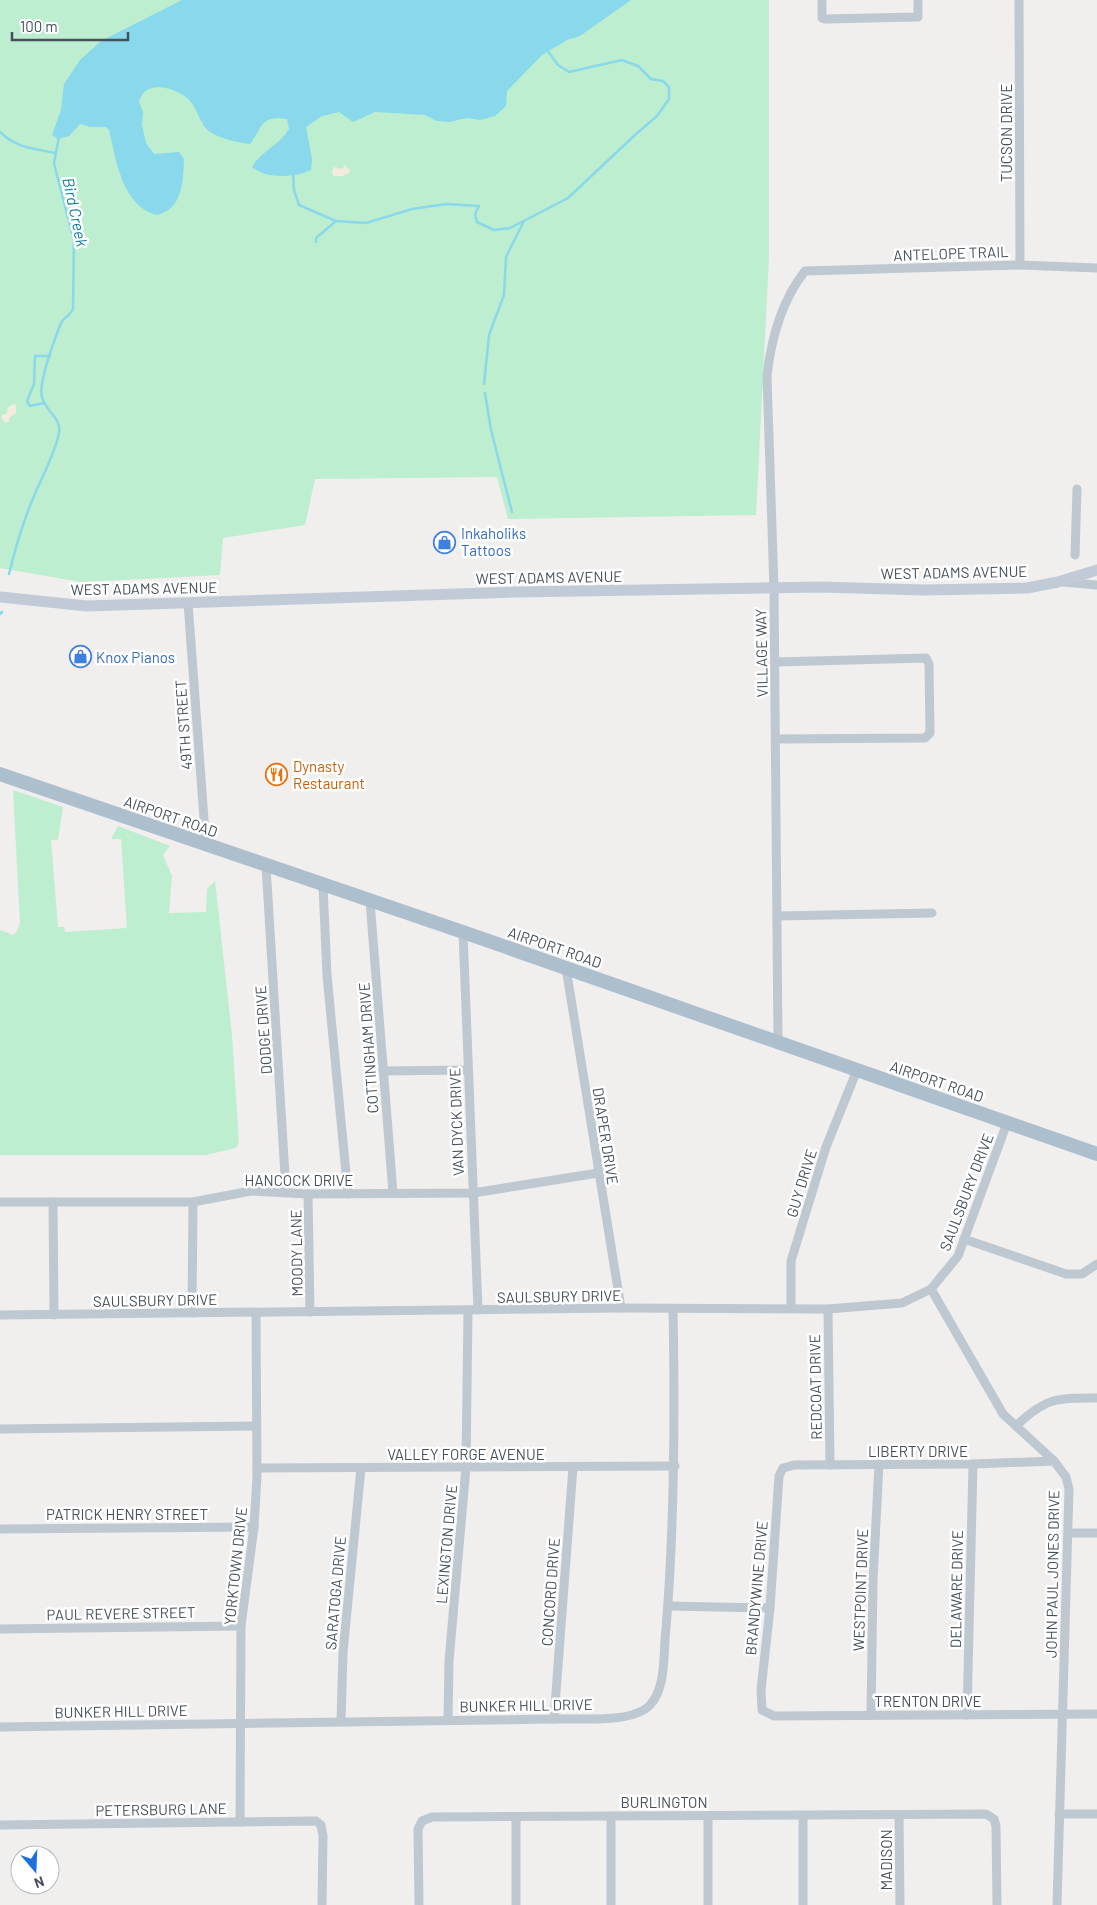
<svg xmlns="http://www.w3.org/2000/svg" width="1097" height="1905" font-family="Barlow,sans-serif">
<rect width="100%" height="100%" fill="#f1eeee"/>
<g fill="#bceecf">
<path d="M0,0H769V257L756,515L508,519L497,477L315,479L305,525L223,538L220,575L81,582L0,568Z"/>
<path d="M13,790L63,807L58,840H51L58,927H64L65,932L127,928L121,839H111L118,826L170,846L163,855L172,876L169,913L206,912L207,889L215,881L232,1035L239,1142L236,1148L206,1155H0V930L13,935L16,933L20,923Z"/>
</g>
<g fill="#f2ecde">
<path d="M345,165L350,170L349,173L343,176H333L332,171L334,167L342,169Z"/>
<path d="M13,404L16,405V413L9,418V422L4,423L1,416L7,413L8,407Z"/>
</g>
<path fill="#89d8eb" d="M182,0H631L580,36L567,40L542,55L507,91L506,106L495,116L480,120L467,118L449,122L437,121L425,115L375,112L353,122L339,112L322,116L306,127L312,159L311,170C294,178 266,179 252,167C261,151 280,145 289,129L287,119C260,115 263,127 250,144C237,142 221,139 210,132C200,125 198,111 191,102C180,88 143,77 139,103L143,111L142,125L146,143L154,154L179,152L184,159C183,181 183,209 157,215C122,206 116,160 109,130L106,127H90L80,124L69,136L58,139L52,135L61,110L64,84L80,60L101,41Z"/>
<g fill="none" stroke-linecap="round" stroke-linejoin="round">
<g stroke="#89d8eb" stroke-width="2.5">
<path d="M0,132C18,149 33,148 55,153"/>
<path d="M293,172L294,190L299,205L336,221L366,223L412,209L446,204L479,206L475,214L477,222L494,230L510,228L568,198L636,134L657,116L669,99V87L663,81L651,79L638,66L622,60L569,72L558,65L547,50"/>
<path d="M316,242V238L336,221"/>
<path d="M484,384L489,335L504,295L506,257L524,221"/>
<path d="M485,393L491,430L512,512"/>
<path d="M44,403L30,406L27,401L34,384L35,356H50"/>
<path d="M9,574C15,549 22,525 32,501C41,478 54,457 59,433C62,418 45,411 42,397C38,383 55,338 61,323C63,318 70,316 73,309L74,241L54,163L59,137"/>
<path d="M0,614L2,612"/>
</g>
<g stroke="#bec8d0" stroke-width="9">
<path d="M822,0V18L825,19L918,17V0"/>
<path d="M1019,0L1020,265"/>
<path d="M1075,555L1077,489"/>
<path d="M1063,582L1097,585"/>
<path d="M188,603L206,846"/>
<path d="M775,662L926,658L929,664L930,733L925,738L776,739"/>
<path d="M266,866L286,1191"/>
<path d="M323,886L327,975L348,1194"/>
<path d="M370,901L393,1193"/>
<path d="M777,916L932,913"/>
<path d="M463,932L478,1310"/>
<path d="M566,968L621,1308"/>
<path d="M778,1043L774,589L767,376C771,340 782,300 805,271L1020,265L1097,268"/>
<path d="M383,1071L467,1070"/>
<path d="M308,1194L310,1312"/>
<path d="M0,1202H193L251,1191L308,1194L473,1193L598,1173"/>
<path d="M53,1202L54,1315"/>
<path d="M964,1239L1066,1274H1082L1097,1264"/>
<path d="M931,1289L1003,1414L1054,1461L1066,1477L1069,1489L1057,1905"/>
<path d="M791,1307V1261L826,1147L857,1070"/>
<path d="M828,1309L830,1465"/>
<path d="M192,1313L193,1202"/>
<path d="M0,1315L621,1308L828,1309L902,1303L931,1289L958,1256L1007,1123"/>
<path d="M1016,1426C1046,1397 1057,1398 1097,1398"/>
<path d="M0,1429L256,1426"/>
<path d="M1054,1461L973,1464L794,1465L783,1468L779,1476L770,1608L761,1690L762,1710L774,1716L1097,1714"/>
<path d="M257,1468L675,1466"/>
<path d="M0,1529L254,1527"/>
<path d="M1068,1533H1097"/>
<path d="M668,1606L770,1608"/>
<path d="M0,1629L241,1626"/>
<path d="M871,1715L873,1580L879,1464"/>
<path d="M967,1715L973,1464"/>
<path d="M554,1719L573,1467"/>
<path d="M448,1720L449,1661L466,1467L468,1310"/>
<path d="M341,1721L343,1652L361,1468"/>
<path d="M0,1727L554,1719C580,1718 632,1724 650,1705C667,1687 663,1651 666,1628C675,1522 675,1415 673,1309"/>
<path d="M1059,1814H1097"/>
<path d="M611,1816V1905"/>
<path d="M708,1816V1905"/>
<path d="M899,1816L900,1905"/>
<path d="M516,1817V1905"/>
<path d="M240,1822L241,1626L254,1527L257,1476L256,1313"/>
<path d="M0,1825L316,1821L321,1825L323,1836L322,1905"/>
<path d="M419,1905L418,1829L422,1821L432,1817L986,1814L994,1819L996,1826L997,1905"/>
<path d="M803,1905V1817"/>
</g>
<path stroke="#c0cbd7" stroke-width="11" d="M0,597L87,606L516,592L821,587L924,590L1027,588L1058,582L1097,570"/>
<path stroke="#adbecd" stroke-width="14" d="M0,774L463,932L1097,1154"/>
</g>
<defs>
<symbol id="shop-ring" viewBox="-11 -11 22 22"><circle r="9.5" fill="#fff" stroke="#3f7fe0" stroke-width="1.5"/><path d="M-5-2.5h2.3a2.7 3.5 0 0 1 5.4 0H5L5.5 6h-11ZM-1.5-2.5h3a1.5 2.3 0 0 0-3 0Z" fill="#3f7fe0"/></symbol>
<symbol id="restaurant-ring" viewBox="-11 -11 22 22"><circle r="9.5" fill="#fff" stroke="#e8710a" stroke-width="1.5"/><path d="M-5-6h1v4h1v-4h1v4h1v-4h1v5L-1.5 .5V6h-2V.5L-5-1ZM5-6V6H3V1.5H1.5Q1.5-4 5-6Z" fill="#e8710a"/></symbol>
</defs>
<g fill-rule="evenodd">
<use href="#shop-ring" x="432" y="530" width="25" height="25"/>
<use href="#shop-ring" x="68" y="644" width="25" height="25"/>
<use href="#restaurant-ring" x="264" y="762" width="25" height="25"/>
</g>
<g text-anchor="middle" dominant-baseline="central" stroke-width="5" stroke-linejoin="round" paint-order="stroke">
<g font-size="15" fill="#46515b" stroke="#fff">
<text transform="translate(1006 133) rotate(-90)">TUCSON DRIVE</text>
<text transform="translate(951 253) rotate(-2)">ANTELOPE TRAIL</text>
<text transform="translate(954 572) rotate(-1)">WEST ADAMS AVENUE</text>
<text transform="translate(549 577) rotate(-1)">WEST ADAMS AVENUE</text>
<text transform="translate(144 588) rotate(-1)">WEST ADAMS AVENUE</text>
<text transform="translate(761 653) rotate(-91)">VILLAGE WAY</text>
<text transform="translate(183 725) rotate(-94)">49TH STREET</text>
<text transform="translate(171 816) rotate(19)">AIRPORT ROAD</text>
<text transform="translate(555 947) rotate(19)">AIRPORT ROAD</text>
<text transform="translate(263 1030) rotate(-94)">DODGE DRIVE</text>
<text transform="translate(368 1048) rotate(-94)">COTTINGHAM DRIVE</text>
<text transform="translate(937 1081) rotate(19)">AIRPORT ROAD</text>
<text transform="translate(456 1122) rotate(-92)">VAN DYCK DRIVE</text>
<text transform="translate(606 1136) rotate(81)">DRAPER DRIVE</text>
<text x="299" y="1180">HANCOCK DRIVE</text>
<text transform="translate(801 1183) rotate(-73)">GUY DRIVE</text>
<text transform="translate(966 1192) rotate(-69)">SAULSBURY DRIVE</text>
<text transform="translate(296 1253) rotate(-91)">MOODY LANE</text>
<text transform="translate(559 1296) rotate(-1)">SAULSBURY DRIVE</text>
<text transform="translate(155 1300) rotate(-1)">SAULSBURY DRIVE</text>
<text transform="translate(815 1387) rotate(-91)">REDCOAT DRIVE</text>
<text x="918" y="1451">LIBERTY DRIVE</text>
<text x="466" y="1454">VALLEY FORGE AVENUE</text>
<text x="127" y="1514">PATRICK HENRY STREET</text>
<text transform="translate(446 1544) rotate(-85)">LEXINGTON DRIVE</text>
<text transform="translate(235 1566) rotate(-84)">YORKTOWN DRIVE</text>
<text transform="translate(1052 1574) rotate(-89)">JOHN PAUL JONES DRIVE</text>
<text transform="translate(756 1588) rotate(-85)">BRANDYWINE DRIVE</text>
<text transform="translate(956 1589) rotate(-89)">DELAWARE DRIVE</text>
<text transform="translate(860 1590) rotate(-88)">WESTPOINT DRIVE</text>
<text transform="translate(550 1592) rotate(-86)">CONCORD DRIVE</text>
<text transform="translate(335 1593) rotate(-85)">SARATOGA DRIVE</text>
<text transform="translate(121 1613) rotate(-1)">PAUL REVERE STREET</text>
<text x="928" y="1701">TRENTON DRIVE</text>
<text transform="translate(526 1705) rotate(-1)">BUNKER HILL DRIVE</text>
<text transform="translate(121 1711) rotate(-1)">BUNKER HILL DRIVE</text>
<text x="664" y="1802">BURLINGTON</text>
<text transform="translate(161 1809) rotate(-1)">PETERSBURG LANE</text>
<text transform="translate(886 1860) rotate(-90)">MADISON</text>
</g>
<g font-size="15" fill="#366cbe" stroke="#fff" text-anchor="start">
<text x="461" y="533">Inkaholiks<tspan x="461" dy="17">Tattoos</tspan></text>
<text x="96" y="657">Knox Pianos</text>
</g>
<g font-size="15" fill="#c56008" stroke="#fff" text-anchor="start">
<text x="293" y="766">Dynasty<tspan x="293" dy="17">Restaurant</tspan></text>
</g>
<g font-size="16" font-style="italic" fill="#0d7c98" stroke="#fff">
<text transform="translate(76 212) rotate(78)">Bird Creek</text>
</g>
</g>
<g transform="translate(35 1870) rotate(161)"><circle r="24" fill="#ffffff" stroke="#b5b9bd"/>
<path d="M0-4L9 19L0 12L-9 19Z" fill="#1a71de"/>
<text y="-8" font-size="14" font-weight="bold" text-anchor="middle" fill="#46515b">N</text>
</g>
<path d="M12 32v8h116v-8" fill="none" stroke="#46515b" stroke-width="2.5"/>
<text x="20" y="32" font-size="15" fill="#46515b" stroke="#ffffff" stroke-width="4" paint-order="stroke">100 m</text>
</svg>
